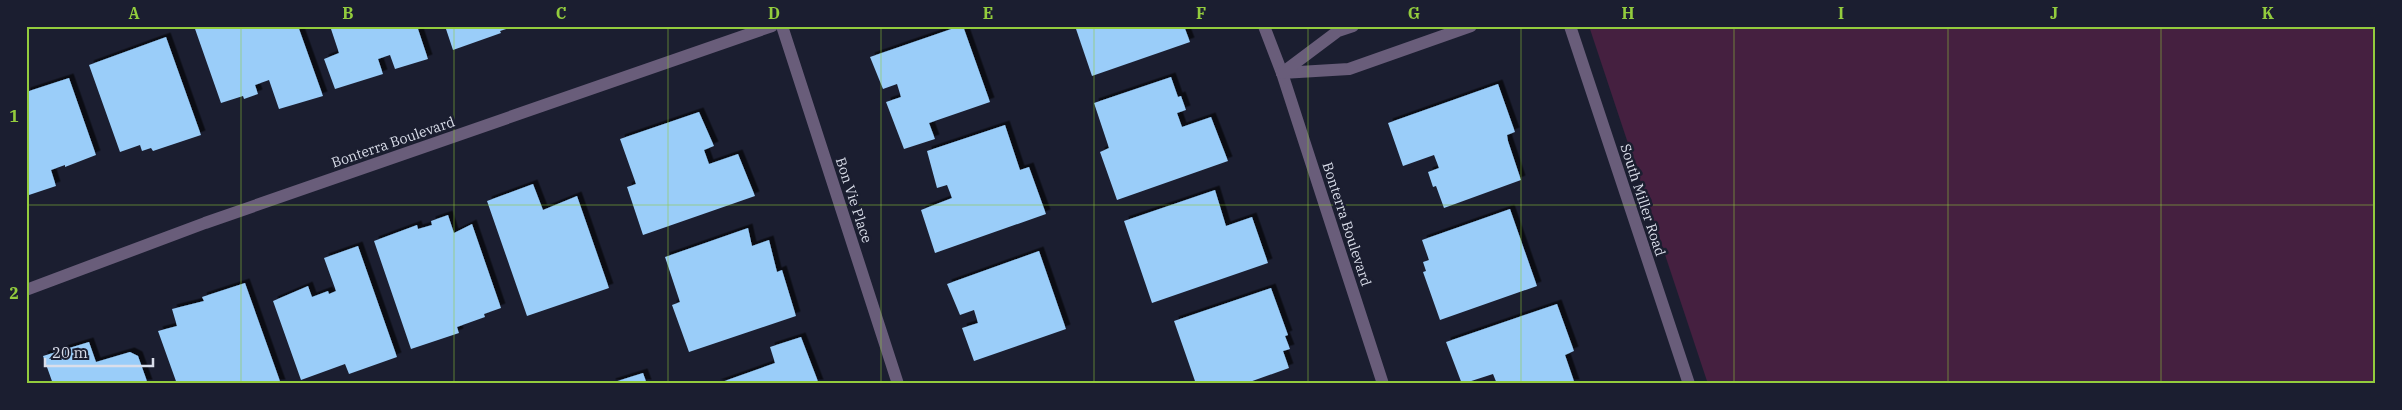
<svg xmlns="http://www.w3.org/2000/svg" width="2402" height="410" font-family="'IBM Plex Serif',serif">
<defs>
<filter id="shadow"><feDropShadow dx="4.5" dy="-4.5" stdDeviation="0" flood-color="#0009"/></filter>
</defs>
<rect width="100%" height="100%" fill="#1b1e30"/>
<path fill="#452040" d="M1589,26H2376V384H1708Z"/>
<g fill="#9acdf9" filter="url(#shadow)">
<path d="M194,26H298L323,96L279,109L269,80L255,85L258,94L244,99L243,96L221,103Z"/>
<path d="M330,26H417L428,59L395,69L390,55L378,59L383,74L335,89L324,59L339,53Z"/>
<path d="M445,26H512V27L500,31L501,33L453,50Z"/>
<path d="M960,26H963L990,102L929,123L935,139L904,149L886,102L901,97L897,84L883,89L870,57Z"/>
<path d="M1075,26H1184L1190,42L1092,76Z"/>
<path d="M166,37L201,135L153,151L151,148L142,151L140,145L120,152L89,65Z"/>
<path d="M1171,77L1178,97L1181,96L1186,110L1177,113L1182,127L1211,117L1228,161L1117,200L1100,152L1109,148L1094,103Z"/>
<path d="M69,78L96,155L65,167V165L51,170L56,186L26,196V92Z"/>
<path d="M1498,84L1515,132L1507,135L1508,141L1521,180L1444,208L1436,186L1433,187L1428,172L1439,168L1434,155L1403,166L1388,123Z"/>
<path d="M699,112L714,146L704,150L709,164L738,154L755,196L643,235L627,187L636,184L620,139Z"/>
<path d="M1005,125L1020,170L1029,167L1046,214L935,253L921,210L952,198L947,185L937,188L927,151Z"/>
<path d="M533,184L543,210L577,196L609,288L527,316L487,201Z"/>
<path d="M1215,190L1226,226L1252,217L1268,263L1152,303L1124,221Z"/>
<path d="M1510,209L1537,286L1440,320L1423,272L1426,271L1423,262L1429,260L1422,240Z"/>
<path d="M448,215L454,233L472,224L501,308L484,314L485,317L457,327L459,333L411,349L374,241L417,225L418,229L432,225L431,221Z"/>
<path d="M748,228L752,246L769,240L777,272L782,270L796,316L689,352L672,305L680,302L665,257Z"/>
<path d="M358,246L397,357L349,374L345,364L301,380L273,301L308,286L312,297L328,291L329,294L336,291L324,258Z"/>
<path d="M1039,251L1066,329L974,361L962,328L978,323L974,310L960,315L947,284Z"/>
<path d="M245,283L281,384H177L158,331L177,326L172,309L204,301L202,297Z"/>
<path d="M1271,288L1288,335L1285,336L1290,349L1283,351L1289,368L1244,384H1196L1174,321Z"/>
<path d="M1557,304L1574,351L1565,355L1575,384H1497L1493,374L1462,384L1446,342Z"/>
<path d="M801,337L819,384H716L775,363L770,347Z"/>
<path d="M89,342L96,362L130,352L138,356L148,384H53L43,356Z"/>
<path d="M643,373L647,384H611V383Z"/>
</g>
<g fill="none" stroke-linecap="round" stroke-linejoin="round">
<g stroke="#695d7a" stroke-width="12">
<path d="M782,26L898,384"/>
<path d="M1264,26L1282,73L1383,384"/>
<path d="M1570,26L1689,384"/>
<path d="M1282,73L1349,69L1471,26"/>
<path d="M1282,73L1338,31L1353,26"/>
<path d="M26,290L205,223L772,26"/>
</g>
</g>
<path fill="none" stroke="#93cc3d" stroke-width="1" stroke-opacity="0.55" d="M241,26V384M454,26V384M668,26V384M881,26V384M1094,26V384M1308,26V384M1521,26V384M1734,26V384M1948,26V384M2161,26V384M26,205H2376"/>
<g text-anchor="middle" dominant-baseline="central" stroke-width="5" stroke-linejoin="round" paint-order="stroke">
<g font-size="14" fill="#dadeea" stroke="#1b1e30">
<text transform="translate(393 142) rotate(-19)">Bonterra Boulevard</text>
<text transform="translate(854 200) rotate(72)">Bon Vie Place</text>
<text transform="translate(1643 200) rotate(72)">South Miller Road</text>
<text transform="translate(1347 224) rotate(72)">Bonterra Boulevard</text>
</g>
</g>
<rect width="2402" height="410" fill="none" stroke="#1b1e30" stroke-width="55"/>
<path d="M45 358v8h108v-8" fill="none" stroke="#dadeea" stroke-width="2.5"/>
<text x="52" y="358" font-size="15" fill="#dadeea" stroke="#1b1e30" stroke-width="4" paint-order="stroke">20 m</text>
<rect x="28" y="28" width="2346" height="354" fill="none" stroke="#93cc3d" stroke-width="2"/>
<g font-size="16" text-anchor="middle" font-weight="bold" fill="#93cc3d">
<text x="134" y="19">A</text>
<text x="348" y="19">B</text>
<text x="561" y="19">C</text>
<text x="774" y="19">D</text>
<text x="988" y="19">E</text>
<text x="1201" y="19">F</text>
<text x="1414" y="19">G</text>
<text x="1628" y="19">H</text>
<text x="1841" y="19">I</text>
<text x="2054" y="19">J</text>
<text x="2268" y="19">K</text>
<text x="14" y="122">1</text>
<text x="14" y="299">2</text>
</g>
</svg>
